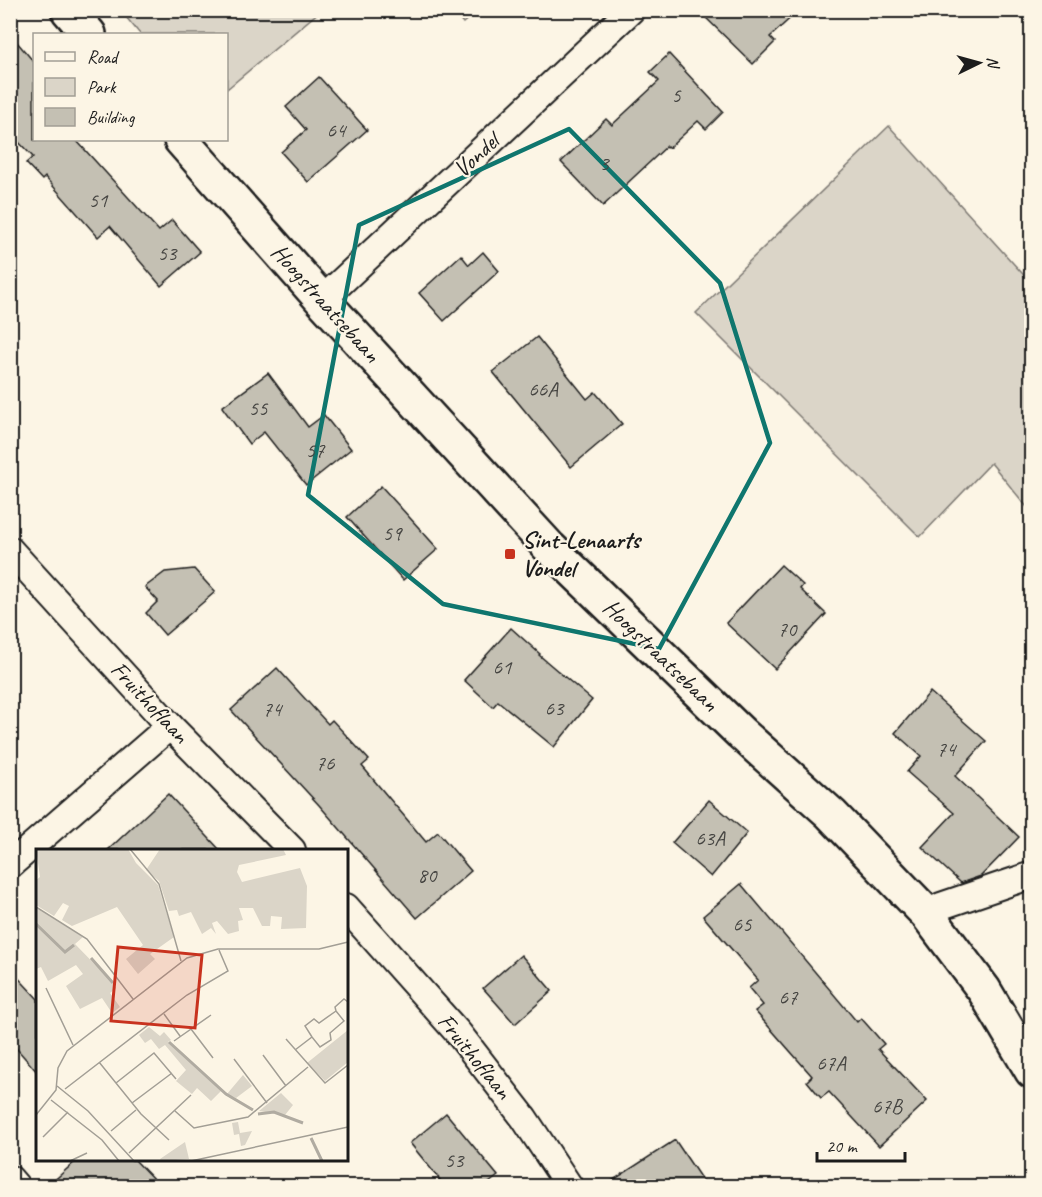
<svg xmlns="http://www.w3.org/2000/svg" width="1042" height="1197" font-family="Caveat,sans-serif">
<rect width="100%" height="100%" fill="#fcf5e5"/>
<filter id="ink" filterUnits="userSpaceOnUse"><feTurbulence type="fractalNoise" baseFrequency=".0167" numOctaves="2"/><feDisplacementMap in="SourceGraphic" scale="12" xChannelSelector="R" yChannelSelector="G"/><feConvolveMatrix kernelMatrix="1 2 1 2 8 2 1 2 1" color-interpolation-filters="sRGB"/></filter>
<g filter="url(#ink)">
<g fill="#dbd5c8" stroke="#7c7872" stroke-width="1.5">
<path d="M121,11H320L227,89L226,34H140Z"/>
<path d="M453,11H477L463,23Z"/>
<path d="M889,126L1031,283V512L991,463L920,537L696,313Z"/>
</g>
<g fill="#c4c0b3" stroke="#1c1c1c" stroke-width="1.5">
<path d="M698,10H799L770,37L775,42L753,64Z"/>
<path d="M10,34L34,62V140H76L159,231L172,220L200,252L161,286L110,226L98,237L45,177L42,180L26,163L33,157L10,133Z"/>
<path d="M669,54L723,112L706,129L698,121L669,148L667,146L603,206L561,162L606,119L612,125L659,81L650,72Z"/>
<path d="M319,77L367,130L308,182L281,152L306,130L286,107Z"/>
<path d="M483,252L499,271L444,321L419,293L461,255L469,265Z"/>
<path d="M537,337L587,399L595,392L622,424L571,467L493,372Z"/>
<path d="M268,373L308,427L324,415L351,449L306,485L264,432L249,444L222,407Z"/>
<path d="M381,486L438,549L403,580L347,517Z"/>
<path d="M781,565L803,585L800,589L826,614L775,669L726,623Z"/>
<path d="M194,569L215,592L165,635L146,613L158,601L145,587L165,572Z"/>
<path d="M511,628L540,654L539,655L592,700L554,747L498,701L493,707L464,680Z"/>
<path d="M277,668L328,724L332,720L369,760L362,766L426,842L438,832L471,871L417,918L319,805L231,710Z"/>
<path d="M930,692L986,741L955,776L1019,837L981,876L961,883L922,847L954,813L907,772L921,756L895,733Z"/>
<path d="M168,794L220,850H108Z"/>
<path d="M709,800L747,833L711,877L672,843Z"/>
<path d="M741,884L857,1022L861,1018L884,1044L878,1049L927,1101L879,1146L829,1092L821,1098L807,1081L812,1076L755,1011L763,1005L749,988L758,980L703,916Z"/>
<path d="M521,955L552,991L515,1024L483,988Z"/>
<path d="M10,969L38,999V1073L10,1041Z"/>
<path d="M446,1113L498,1176L485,1186H445L410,1143Z"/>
<path d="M675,1140L706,1186H604Z"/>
<path d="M77,1160H135L160,1186H48Z"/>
</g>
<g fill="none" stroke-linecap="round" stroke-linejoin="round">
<defs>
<g id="street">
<path d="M322,300L631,10"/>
<path d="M10,550L170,726L292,850"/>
<path d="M10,865L170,726"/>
<path d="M346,907L459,1034L524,1118L569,1186"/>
<path d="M927,914L941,906L1032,875"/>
<path d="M10,1179L16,1186"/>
</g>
<g id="secondary">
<path d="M68,10L89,34"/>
<path d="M181,140L322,300L550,548L741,733L831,814L927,914L984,990L1032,1071"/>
</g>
</defs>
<use href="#street" stroke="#1c1c1c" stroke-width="30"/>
<use href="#secondary" stroke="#1c1c1c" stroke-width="38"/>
<use href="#street" stroke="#fcf5e5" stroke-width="26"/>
<use href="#secondary" stroke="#fcf5e5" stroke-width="33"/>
</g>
</g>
<path fill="none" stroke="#0f766e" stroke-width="4.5" stroke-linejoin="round" d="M569,129L720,283L770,443L659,649L443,604L308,495L359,225Z"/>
<rect fill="#c8321e" stroke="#fcf5e5" stroke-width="2" x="504" y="548" width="12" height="12" rx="3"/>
<g text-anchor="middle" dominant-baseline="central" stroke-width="4.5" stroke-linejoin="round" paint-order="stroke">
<g font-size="21" fill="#464542">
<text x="676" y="95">5</text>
<text x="336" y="130">64</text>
<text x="604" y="163">3</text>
<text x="98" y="200">51</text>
<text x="167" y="253">53</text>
<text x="543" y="389">66A</text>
<text x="258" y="408">55</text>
<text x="315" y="450">57</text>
<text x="392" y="533">59</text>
<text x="787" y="629">70</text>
<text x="502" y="667">61</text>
<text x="554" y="708">63</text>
<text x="272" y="709">74</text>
<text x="946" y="749">74</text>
<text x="325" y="763">76</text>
<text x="710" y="838">63A</text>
<text x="427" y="875">80</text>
<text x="742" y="924">65</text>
<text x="788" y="997">67</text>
<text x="831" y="1063">67A</text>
<text x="887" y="1106">67B</text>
<text x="454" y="1160">53</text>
</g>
<g font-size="24" fill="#1c1c1c" stroke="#fcf5e5">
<text transform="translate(476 155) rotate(-43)">Vondel</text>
<text transform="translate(326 303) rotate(48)">Hoogstraatsebaan</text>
<text transform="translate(661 655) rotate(44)">Hoogstraatsebaan</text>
<text transform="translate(150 702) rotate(47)">Fruithoflaan</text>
<text transform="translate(475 1056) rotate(51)">Fruithoflaan</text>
</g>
<g font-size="24" font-weight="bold" fill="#1c1c1c" stroke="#fcf5e5" text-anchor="start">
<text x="522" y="540">Sint-Lenaarts<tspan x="522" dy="28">Vondel</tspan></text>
</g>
</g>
<g transform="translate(36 849)">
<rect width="312" height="312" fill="#fcf5e5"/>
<path d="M0,0H92L100,14L122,36L138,88L114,105L119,110L102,125L90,110L107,96L81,58L36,77L26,71L33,57L27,54L18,67L0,56V31L4,28ZM124,0H247L250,6L203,16L201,23L206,33L264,19L271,37L270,79L245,80L246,68L235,67L234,77H226L217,59H203L207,71L202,72L203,82L192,85L181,72L176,74L180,85L175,79L166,85L155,63L143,67L141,61L133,62L123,32L110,21ZM0,59L47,88L39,95L74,131L80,139L74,144L84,158L76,164L66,149L44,160L30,137L47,125L40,116L12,132L5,118L0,120ZM113,178L124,187L128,183L135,191L132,193L185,242L175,252L161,239L156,245L140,232L150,221L129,196L123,200L115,190L109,194L103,186ZM312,181V213L289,232L271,214ZM207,226L216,237L200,249L191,245ZM245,244L257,256L249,266L223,262ZM202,273L204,284L216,282L209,296L205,297L203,285L198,286L196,274ZM149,293L153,310L125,312L124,310Z" fill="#dbd5c8"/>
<path fill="none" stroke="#b0aba1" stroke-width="3" d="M0,75L29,103L38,96M55,109L77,134M133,193L190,245L217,261M222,265L238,263L267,274M275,289L286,312"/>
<path fill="none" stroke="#a29e95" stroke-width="1.5" d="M94,0L123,35L145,112M0,58L51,90L97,150M10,139L37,196M128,165L144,187M155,180L177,209M276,188L269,177L278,170L283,174L300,162L299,158L308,150L312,153M250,190L289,234L312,216M138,192L175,166M259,201L276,188L284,198L295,191L294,184L308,172L300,162M227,206L250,237M198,210L231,254M63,213L105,265L133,291M80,234L118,204L140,230M21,237L52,262L98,312M29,240L151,146L192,122L183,101M15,251L66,291L83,312M96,254L136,224M139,262L158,279L212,268L272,218M0,266L20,241L22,219L31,202L151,109L182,100H283L312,93M75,282L100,261M7,288L32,263M93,304L155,246M34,312L51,304M155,312L312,278"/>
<path fill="#c8321e" fill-opacity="0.15" stroke="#c8321e" stroke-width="3" d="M82,98L166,106L159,179L75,172Z"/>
<rect width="312" height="312" fill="none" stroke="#1c1c1c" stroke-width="3"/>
</g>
<rect width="1042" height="1197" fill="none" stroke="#fcf5e5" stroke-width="36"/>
<rect x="18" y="18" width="1006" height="1161" fill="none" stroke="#1c1c1c" stroke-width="2" filter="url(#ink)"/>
<rect x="33" y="33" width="195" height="108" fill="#fcf5e5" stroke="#a29e95" stroke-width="1.5"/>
<rect x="45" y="52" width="30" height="9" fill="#fcf5e5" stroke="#a29e95" stroke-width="1.5"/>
<text x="87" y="63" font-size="18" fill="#1c1c1c">Road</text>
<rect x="45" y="78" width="30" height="18" fill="#dbd5c8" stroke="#a29e95" stroke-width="1.5"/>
<text x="87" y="93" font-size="18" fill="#1c1c1c">Park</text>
<rect x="45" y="108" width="30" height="18" fill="#c4c0b3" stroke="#a29e95" stroke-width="1.5"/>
<text x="87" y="123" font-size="18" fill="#1c1c1c">Building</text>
<g transform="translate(979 63) rotate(85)" stroke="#fcf5e5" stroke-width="4.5" paint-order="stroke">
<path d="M0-4.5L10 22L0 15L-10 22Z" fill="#1c1c1c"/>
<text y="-9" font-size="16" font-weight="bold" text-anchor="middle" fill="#1c1c1c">N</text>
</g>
<path d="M817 1152v9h88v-9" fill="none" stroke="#1c1c1c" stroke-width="3"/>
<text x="826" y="1152" font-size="18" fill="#1c1c1c" stroke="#fcf5e5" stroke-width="4.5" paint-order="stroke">20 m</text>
</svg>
